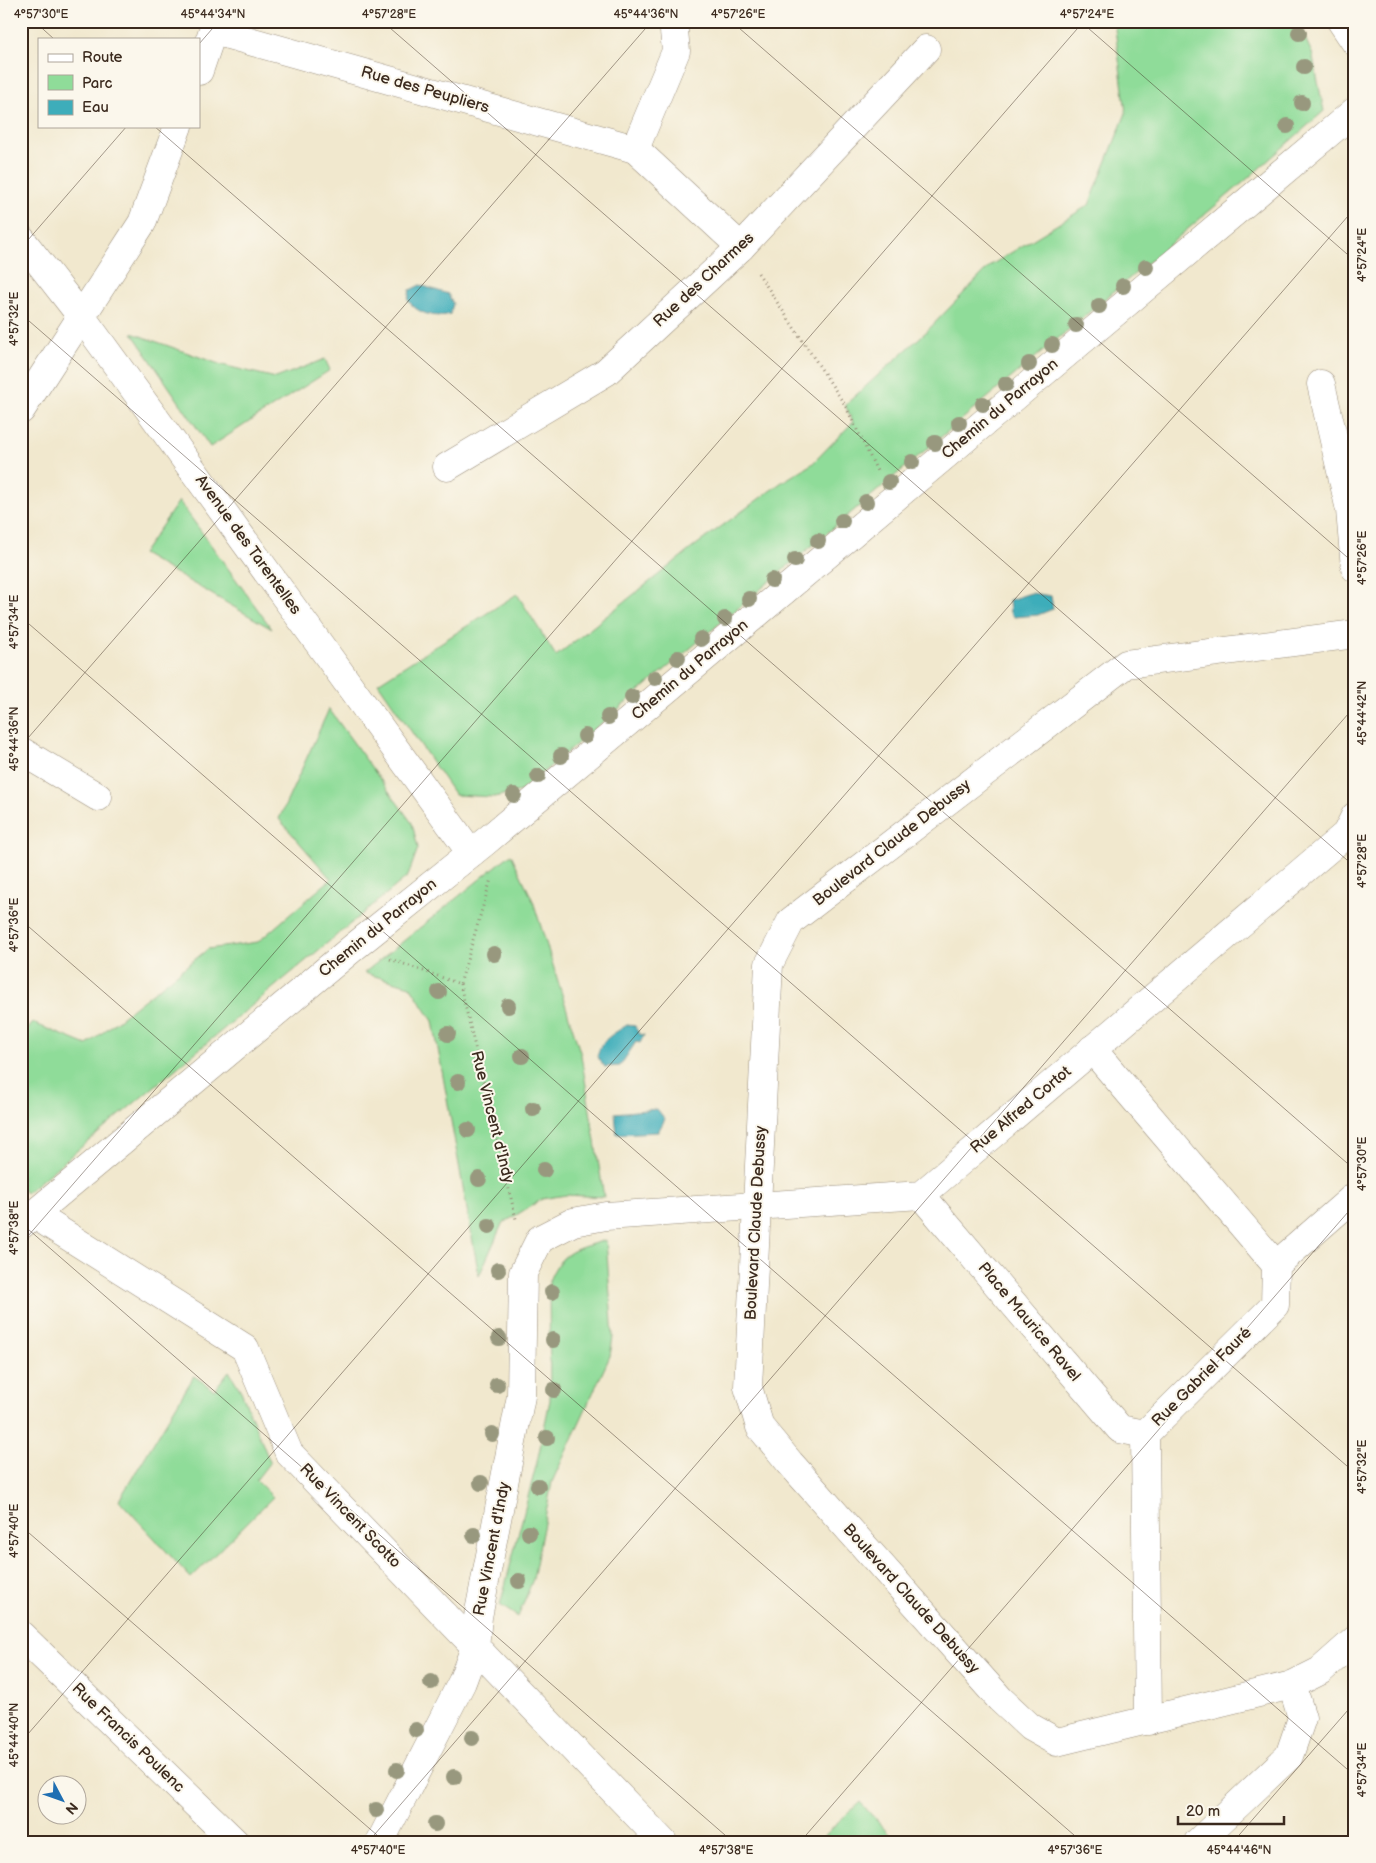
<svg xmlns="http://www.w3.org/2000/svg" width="1376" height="1863" font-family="'Balsamiq Sans',sans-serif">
<rect width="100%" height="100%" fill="#fbf7ec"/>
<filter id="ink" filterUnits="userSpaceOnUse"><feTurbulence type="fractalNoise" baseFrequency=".02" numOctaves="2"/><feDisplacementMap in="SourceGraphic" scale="10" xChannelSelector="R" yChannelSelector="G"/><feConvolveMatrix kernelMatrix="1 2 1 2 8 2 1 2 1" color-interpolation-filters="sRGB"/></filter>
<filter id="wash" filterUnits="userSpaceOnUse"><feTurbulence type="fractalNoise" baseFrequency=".0096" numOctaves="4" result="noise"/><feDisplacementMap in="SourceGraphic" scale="20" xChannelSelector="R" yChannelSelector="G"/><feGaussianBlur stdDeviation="1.12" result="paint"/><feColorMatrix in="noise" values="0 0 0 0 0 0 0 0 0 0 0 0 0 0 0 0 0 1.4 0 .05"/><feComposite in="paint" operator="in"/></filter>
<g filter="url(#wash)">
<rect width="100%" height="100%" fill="#f1e8ce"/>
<g fill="#8fdc99" stroke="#65835c">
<path d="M1114,21H1297L1312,53L1324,111L1246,180L521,791L494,797L455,795L378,683L517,594L556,656L696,545L782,482L812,464L853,422L845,405L926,332L991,265L1089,205L1126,113Z"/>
<path d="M132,333L222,365L276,378L325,359L330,370L210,447Z"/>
<path d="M179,501L272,629L142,554Z"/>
<path d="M329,709L412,823L418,848L408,876L26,1193L21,1187V1037L33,1023L87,1045L208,949L258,942L331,879L279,819Z"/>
<path d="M511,854L533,901L581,1055L604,1197L566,1195L542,1199L502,1224L479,1276L433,1021L410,986L364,973Z"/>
<path d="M606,1240L613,1337L610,1356L552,1482L533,1579L518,1617L500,1605L537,1462L550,1400L549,1281C561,1250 577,1249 606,1240Z"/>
<path d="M229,1371L241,1391L270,1462L256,1480L273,1497L191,1578L119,1500L194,1376L214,1390Z"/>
<path d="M860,1802L896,1842H818Z"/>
</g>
<g fill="#3eadba" stroke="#3c6c6c">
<path d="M420,285L448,294L453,304L450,314C435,319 416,313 408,300L410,290Z"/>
<path d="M1031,593L1051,596L1053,609L1038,615L1014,617L1010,613L1009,600Z"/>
<path d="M627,1025L635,1026L639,1034L644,1035L640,1043L636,1042L620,1066L605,1067L598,1058C597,1041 615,1033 627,1025Z"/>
<path d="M657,1109L665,1119L658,1132L617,1134L615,1113Z"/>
</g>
</g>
<g filter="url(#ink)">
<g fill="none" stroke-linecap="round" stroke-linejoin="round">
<defs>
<g id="street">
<path d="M214,31L635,149L676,51L673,21"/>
<path d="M199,71L216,21"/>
<path d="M635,149L741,247"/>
<path d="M21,239L81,316L471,853"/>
<path d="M1321,384L1350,510L1355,568"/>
<path d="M21,410L142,223L178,126"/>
<path d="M447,467L606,372L741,247L926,49"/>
<path d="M1355,634L1126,664L791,921L769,964L748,1387L760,1427L790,1463L1000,1699L1030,1727L1057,1742L1292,1685L1320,1671L1355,1640"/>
<path d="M21,751L98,797"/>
<path d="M1092,1049L1276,1265"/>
<path d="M921,1195L1120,1429L1145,1434"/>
<path d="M33,1214L245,1348L289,1453L663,1842"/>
<path d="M21,1225L354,947L485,842L1355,111"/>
<path d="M21,1635L235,1842"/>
<path d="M1148,1721L1145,1434L1275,1305L1276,1265L1355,1196"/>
<path d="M380,1842L462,1682L475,1647L478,1617L521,1396L523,1273L540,1239L573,1222L606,1216L921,1195L1346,834L1355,816"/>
<path d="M1198,1842L1289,1756L1302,1718L1292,1685"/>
</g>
<path id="secondary" d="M1341,21L1355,42"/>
</defs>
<use href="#street" stroke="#968976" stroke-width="29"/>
<use href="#secondary" stroke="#968976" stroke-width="29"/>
<g stroke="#968976" stroke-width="3" stroke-dasharray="1 4" stroke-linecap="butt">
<path d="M758,273L845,405L877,471"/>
<path d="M390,959L460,984L491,879"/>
<path d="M460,984L516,1219"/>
</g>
<use href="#street" stroke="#fff" stroke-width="28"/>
<use href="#secondary" stroke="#fff" stroke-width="28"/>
</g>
<g fill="#98987e">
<circle cx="1299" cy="33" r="8"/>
<circle cx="1304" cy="67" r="8"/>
<circle cx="1302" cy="103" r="8"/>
<circle cx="1287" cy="126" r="8"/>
<circle cx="1146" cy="267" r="8"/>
<circle cx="1123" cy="286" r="8"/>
<circle cx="1099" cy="306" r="8"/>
<circle cx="1076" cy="325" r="8"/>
<circle cx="1052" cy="345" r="8"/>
<circle cx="1029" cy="364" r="8"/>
<circle cx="1006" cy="384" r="8"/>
<circle cx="983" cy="404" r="8"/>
<circle cx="959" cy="423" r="8"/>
<circle cx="935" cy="443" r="8"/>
<circle cx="912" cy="462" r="8"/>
<circle cx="889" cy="482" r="8"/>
<circle cx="866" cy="502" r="8"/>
<circle cx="842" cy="521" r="8"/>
<circle cx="818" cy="541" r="8"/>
<circle cx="795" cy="560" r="8"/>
<circle cx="772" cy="580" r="8"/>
<circle cx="749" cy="599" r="8"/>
<circle cx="725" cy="619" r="8"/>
<circle cx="701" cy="639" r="8"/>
<circle cx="678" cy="658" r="8"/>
<circle cx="655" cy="678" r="8"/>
<circle cx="632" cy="697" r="8"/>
<circle cx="608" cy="717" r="8"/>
<circle cx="585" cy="736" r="8"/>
<circle cx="561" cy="756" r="8"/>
<circle cx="538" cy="776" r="8"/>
<circle cx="514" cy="795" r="8"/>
<circle cx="494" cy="954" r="8"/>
<circle cx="439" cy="992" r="8"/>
<circle cx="508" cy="1006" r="8"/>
<circle cx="448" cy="1034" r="8"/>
<circle cx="522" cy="1056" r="8"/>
<circle cx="458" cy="1082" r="8"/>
<circle cx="533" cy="1109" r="8"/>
<circle cx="468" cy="1130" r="8"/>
<circle cx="544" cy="1170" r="8"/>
<circle cx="479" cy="1179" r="8"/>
<circle cx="489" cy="1226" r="8"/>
<circle cx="498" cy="1270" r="8"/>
<circle cx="552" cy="1292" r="8"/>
<circle cx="499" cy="1338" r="8"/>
<circle cx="553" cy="1340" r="8"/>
<circle cx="497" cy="1385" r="8"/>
<circle cx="554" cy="1390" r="8"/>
<circle cx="492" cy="1434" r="8"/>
<circle cx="547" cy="1438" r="8"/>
<circle cx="481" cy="1483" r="8"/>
<circle cx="538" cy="1486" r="8"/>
<circle cx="529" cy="1533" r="8"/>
<circle cx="474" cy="1535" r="8"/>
<circle cx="519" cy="1581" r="8"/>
<circle cx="431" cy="1682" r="8"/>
<circle cx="416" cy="1730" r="8"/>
<circle cx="472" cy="1738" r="8"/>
<circle cx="397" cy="1770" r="8"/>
<circle cx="454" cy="1777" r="8"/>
<circle cx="376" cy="1810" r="8"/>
<circle cx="435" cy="1824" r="8"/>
</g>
</g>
<path fill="none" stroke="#3b2a1e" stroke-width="1" stroke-opacity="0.45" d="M34,21L54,39M382,21L1355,867M731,21L1355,564M1080,21L1355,261M199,44L219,21M154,126L1355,1170M21,248L127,126M21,314L1355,1473M21,617L1355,1776M21,746L652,21M21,920L1082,1842M21,1223L733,1842M21,1244L1084,21M21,1526L385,1842M21,1742L1355,208M21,1829L36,1842M368,1842L1355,706M800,1842L1355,1204M1233,1842L1355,1702"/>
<g text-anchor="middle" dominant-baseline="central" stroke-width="4" stroke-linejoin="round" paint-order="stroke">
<g font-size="16" fill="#3b2a1e" stroke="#fbf7ec">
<text transform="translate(425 90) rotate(16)">Rue des Peupliers</text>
<text transform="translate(704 280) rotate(-43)">Rue des Charmes</text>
<text transform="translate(1000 409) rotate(-40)">Chemin du Parrayon</text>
<text transform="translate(248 545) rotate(54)">Avenue des Tarentelles</text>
<text transform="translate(690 670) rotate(-40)">Chemin du Parrayon</text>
<text transform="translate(892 843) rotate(-38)">Boulevard Claude Debussy</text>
<text transform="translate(378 928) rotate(-39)">Chemin du Parrayon</text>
<text transform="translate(1021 1110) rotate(-40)">Rue Alfred Cortot</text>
<text transform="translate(492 1117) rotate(76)">Rue Vincent d'Indy</text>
<text transform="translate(756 1223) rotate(-87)">Boulevard Claude Debussy</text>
<text transform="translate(1029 1322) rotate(50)">Place Maurice Ravel</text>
<text transform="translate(1202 1377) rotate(-45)">Rue Gabriel Fauré</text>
<text transform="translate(350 1516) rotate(46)">Rue Vincent Scotto</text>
<text transform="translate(492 1549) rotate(-79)">Rue Vincent d'Indy</text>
<text transform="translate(911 1599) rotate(48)">Boulevard Claude Debussy</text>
<text transform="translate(128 1738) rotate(44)">Rue Francis Poulenc</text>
</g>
</g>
<rect width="1376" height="1863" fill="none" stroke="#fbf7ec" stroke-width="55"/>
<rect x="38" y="38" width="162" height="90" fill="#fbf7ec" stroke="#aea59a"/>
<rect x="48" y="54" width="25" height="8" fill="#ffffff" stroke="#aea59a"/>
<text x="82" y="62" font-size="15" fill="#3b2a1e">Route</text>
<rect x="48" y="75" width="25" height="15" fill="#8fdc99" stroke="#aea59a"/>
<text x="82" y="88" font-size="15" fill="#3b2a1e">Parc</text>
<rect x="48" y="100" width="25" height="15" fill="#3eadba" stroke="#aea59a"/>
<text x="82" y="112" font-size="15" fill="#3b2a1e">Eau</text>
<g transform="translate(62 1800) rotate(131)"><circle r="24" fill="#fbf7ec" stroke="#aea59a"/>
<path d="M0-4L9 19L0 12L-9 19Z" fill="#1f6fb2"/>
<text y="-8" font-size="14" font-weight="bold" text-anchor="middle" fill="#3b2a1e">N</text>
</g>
<path d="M1178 1816v8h106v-8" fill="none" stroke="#3b2a1e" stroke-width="2.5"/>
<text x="1186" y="1816" font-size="15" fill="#3b2a1e" stroke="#fbf7ec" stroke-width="4" paint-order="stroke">20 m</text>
<rect x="28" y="28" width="1320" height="1808" fill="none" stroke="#3b2a1e" stroke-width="2"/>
<g font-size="12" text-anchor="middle" fill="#3b2a1e">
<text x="41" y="18">4°57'30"E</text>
<text x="213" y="18">45°44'34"N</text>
<text x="389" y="18">4°57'28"E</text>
<text x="646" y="18">45°44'36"N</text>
<text x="738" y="18">4°57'26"E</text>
<text x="1087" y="18">4°57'24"E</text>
<text transform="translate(1362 255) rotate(-90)" y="4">4°57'24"E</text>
<text transform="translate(14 319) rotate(-90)" y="4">4°57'32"E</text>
<text transform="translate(1362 558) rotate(-90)" y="4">4°57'26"E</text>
<text transform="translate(14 622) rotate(-90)" y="4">4°57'34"E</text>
<text transform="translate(1362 713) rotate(-90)" y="4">45°44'42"N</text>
<text transform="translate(14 739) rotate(-90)" y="4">45°44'36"N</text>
<text transform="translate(1362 861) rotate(-90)" y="4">4°57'28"E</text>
<text transform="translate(14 925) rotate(-90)" y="4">4°57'36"E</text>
<text transform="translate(1362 1164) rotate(-90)" y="4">4°57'30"E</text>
<text transform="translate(14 1228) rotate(-90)" y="4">4°57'38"E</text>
<text transform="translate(1362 1467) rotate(-90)" y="4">4°57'32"E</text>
<text transform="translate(14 1531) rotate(-90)" y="4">4°57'40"E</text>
<text transform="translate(14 1735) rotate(-90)" y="4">45°44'40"N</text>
<text transform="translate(1362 1770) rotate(-90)" y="4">4°57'34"E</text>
<text x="378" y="1854">4°57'40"E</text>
<text x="726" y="1854">4°57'38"E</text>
<text x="1075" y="1854">4°57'36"E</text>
<text x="1239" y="1854">45°44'46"N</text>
</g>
</svg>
